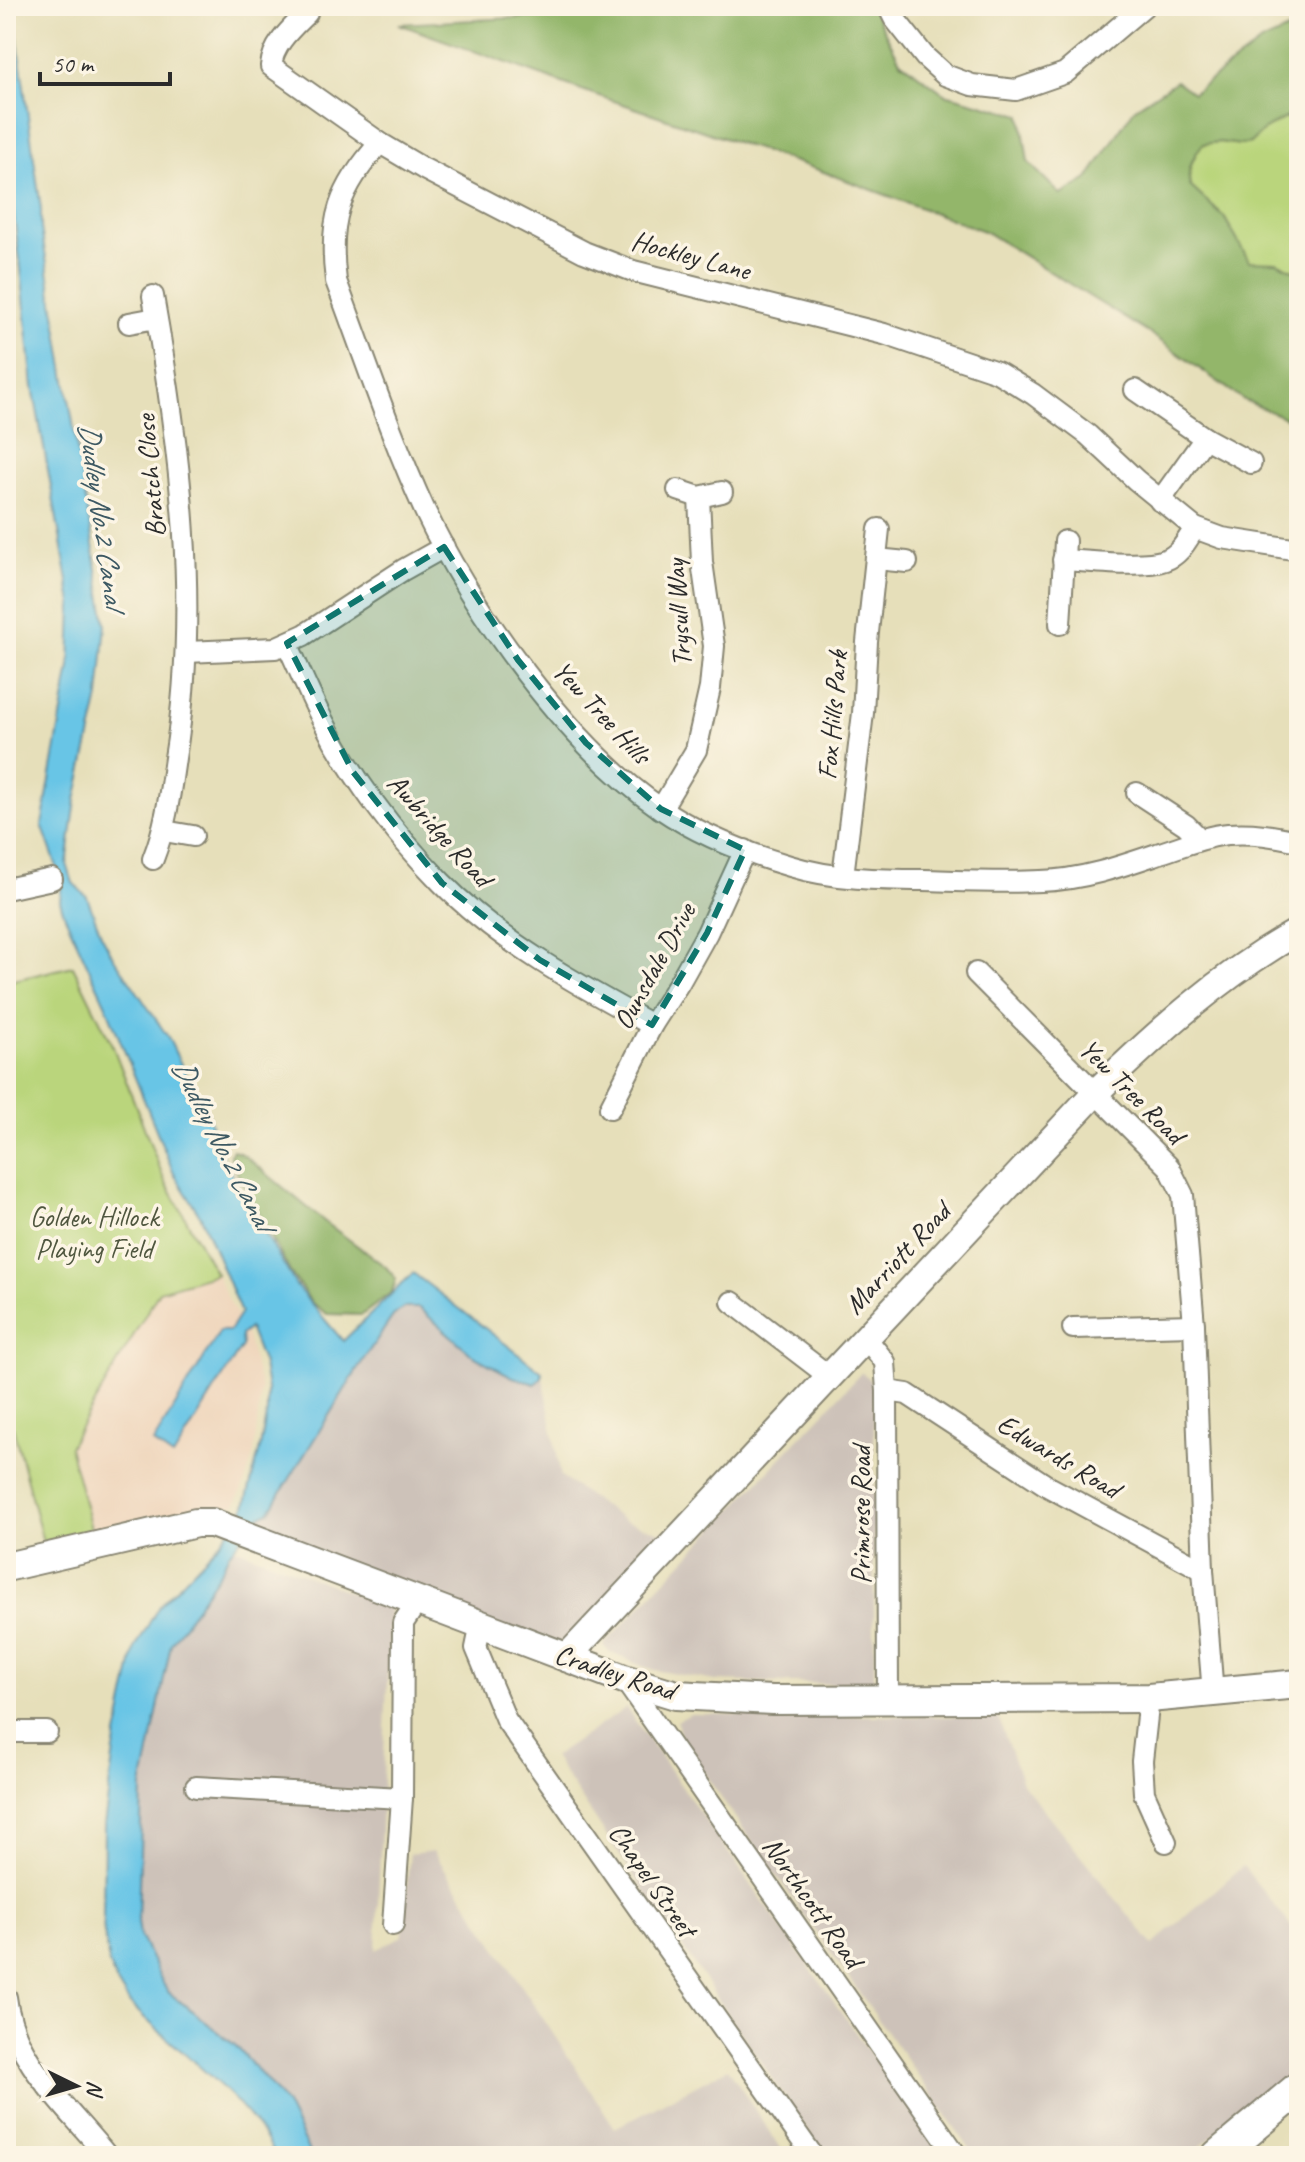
<svg xmlns="http://www.w3.org/2000/svg" width="1305" height="2162" font-family="Caveat,sans-serif">
<rect width="100%" height="100%" fill="#fcf5e5"/>
<filter id="ink" filterUnits="userSpaceOnUse"><feTurbulence type="fractalNoise" baseFrequency=".0125" numOctaves="2"/><feDisplacementMap in="SourceGraphic" scale="16" xChannelSelector="R" yChannelSelector="G"/><feConvolveMatrix kernelMatrix="1 2 1 2 8 2 1 2 1" color-interpolation-filters="sRGB"/></filter>
<filter id="wash" filterUnits="userSpaceOnUse"><feTurbulence type="fractalNoise" baseFrequency=".006" numOctaves="4" result="noise"/><feDisplacementMap in="SourceGraphic" scale="32" xChannelSelector="R" yChannelSelector="G"/><feGaussianBlur stdDeviation="1.8" result="paint"/><feColorMatrix in="noise" values="0 0 0 0 0 0 0 0 0 0 0 0 0 0 0 0 0 1.4 0 .05"/><feComposite in="paint" operator="in"/></filter>
<g filter="url(#wash)">
<rect width="100%" height="100%" fill="#e6dfba"/>
<path fill="#efd6bc" d="M216,1274L247,1336L261,1388L254,1452L244,1485L235,1505L92,1532L69,1447L159,1291Z"/>
<g fill="#cdc2b9">
<path d="M413,1273L542,1372L561,1477L625,1521L667,1534L566,1658L238,1531Z"/>
<path d="M862,1372L874,1385V1685L715,1681L649,1669L609,1652L604,1645Z"/>
<path d="M234,1547L390,1608L376,1950L402,1936L410,1854L433,1851L615,2128L728,2068L785,2156H311L285,2103L265,2079L236,2046L167,1991L140,1936L138,1921L142,1787L171,1644L222,1570Z"/>
<path d="M626,1708L781,1927L943,2156H825L553,1757Z"/>
<path d="M691,1714L998,1717L1022,1783L1153,1945L1243,1866L1299,1936V2065L1188,2156H975L681,1741L677,1721Z"/>
</g>
<g fill="#bad57b" stroke="#728053" stroke-width="2">
<path d="M1299,111V273C1279,260 1269,265 1249,262L1224,217L1190,186C1187,170 1193,156 1203,144L1219,142L1241,145L1250,143L1266,128Z"/>
<path d="M73,966L113,1047L164,1179L216,1274L159,1291L69,1447L92,1532L43,1542L13,1427H6V982Z"/>
</g>
<g fill="#93b66b" stroke="#5f704b" stroke-width="2">
<path d="M598,6H871L900,61L945,94L1021,115L1028,162L1061,195L1088,179L1134,109L1176,81L1193,93L1261,42L1299,25V111L1266,128L1250,143L1241,145L1219,142L1203,144C1193,156 1186,171 1190,186L1224,217L1249,261L1277,262L1299,273V424L1244,400L1155,337L986,232L813,168L590,93L399,24L552,16Z"/>
<path d="M233,1150L244,1155L325,1222L386,1267L396,1279L392,1292L362,1315L327,1314L312,1303L290,1272L233,1165L230,1155Z"/>
</g>
<path fill="#68c5e6" stroke="#4a7888" stroke-width="2" d="M6,6H15L14,15L41,209V228L106,624L99,697L76,800L67,864L73,883L87,897L101,934L112,955L168,1037L186,1075L195,1101L207,1111L216,1143L239,1189L297,1287L343,1341L413,1273L542,1372V1377L535,1384L513,1377L475,1357L419,1308H403L393,1316L365,1357L269,1512L258,1517L228,1555L222,1569L171,1644L142,1787L138,1921L140,1936L167,1991L236,2046L265,2079L285,2103L311,2156H275C242,2090 177,2054 128,2001L117,1983L109,1965L103,1926L104,1826L114,1750L135,1648L159,1606L218,1545L244,1510L260,1448L267,1411V1389L263,1364L249,1328L241,1335L242,1346L173,1457L153,1443L220,1331H229L241,1313L201,1217L174,1174L105,1003L64,914L60,901L62,881L42,825L70,667L72,603L33,387L20,260L6,161Z"/>
</g>
<g filter="url(#ink)">
<g fill="none" stroke-linecap="round" stroke-linejoin="round">
<defs>
<g id="minor">
<path d="M888,6L894,18L925,57L945,75L972,85L1016,90L1065,73L1144,6"/>
<path d="M307,13C292,28 273,44 271,66L380,143L424,169L584,252L633,271L884,334L997,372L1033,394L1088,435L1136,480L1195,528L1222,538L1299,550"/>
<path d="M380,143C339,188 328,221 336,281C365,358 391,437 425,511C472,610 569,746 660,808C698,834 746,853 790,866C832,879 881,880 924,880C963,881 1002,883 1041,881C1082,880 1122,866 1160,853C1183,846 1205,836 1228,834C1253,832 1275,836 1299,841"/>
<path d="M153,296C180,449 200,604 175,758C170,793 166,826 153,859"/>
<path d="M129,323L156,318"/>
<path d="M1135,390L1205,438L1251,463"/>
<path d="M678,490L699,497L722,492"/>
<path d="M1160,501L1205,438"/>
<path d="M876,559L907,562"/>
<path d="M1063,560C1089,561 1143,568 1165,560C1180,555 1187,540 1195,528"/>
<path d="M1060,624L1065,541"/>
<path d="M287,643C298,667 308,691 320,715C350,775 394,834 441,882C500,942 578,985 652,1025"/>
<path d="M187,652L275,648L304,635L403,570L444,547"/>
<path d="M1137,793L1186,825L1200,839"/>
<path d="M661,809L696,750L710,688L714,646L702,562L699,497"/>
<path d="M164,831L193,836"/>
<path d="M843,876L863,713L867,642L879,529"/>
<path d="M6,889L52,879"/>
<path d="M976,973L1169,1167L1183,1195L1188,1254L1194,1325L1203,1570L1213,1694"/>
<path d="M610,1108L652,1025L679,983L707,933L745,850"/>
<path d="M732,1302L830,1377"/>
<path d="M1073,1328L1194,1325"/>
<path d="M866,1338L885,1362L887,1391L888,1698"/>
<path d="M887,1391L907,1394L1049,1487L1203,1570"/>
<path d="M481,1624L476,1648L506,1720L813,2156"/>
<path d="M624,1679L957,2156"/>
<path d="M1149,1698L1142,1761L1144,1793L1166,1842"/>
<path d="M6,1732H47"/>
<path d="M196,1787L402,1798"/>
<path d="M393,1925L402,1798L403,1623L417,1602"/>
<path d="M6,1997C13,2062 68,2107 107,2156"/>
</g>
<path id="tertiary" d="M566,1658L1095,1093C1158,1032 1222,974 1299,931"/>
<path id="secondary" d="M6,1567L196,1523H212L624,1679L676,1695L772,1700L1149,1698L1299,1684"/>
<path id="primary" d="M1218,2156L1299,2088"/>
</defs>
<use href="#minor" stroke="#888572" stroke-width="24"/>
<use href="#tertiary" stroke="#888572" stroke-width="30"/>
<use href="#secondary" stroke="#888572" stroke-width="32"/>
<use href="#primary" stroke="#888572" stroke-width="36"/>
<use href="#minor" stroke="#fff" stroke-width="20"/>
<use href="#tertiary" stroke="#fff" stroke-width="26"/>
<use href="#secondary" stroke="#fff" stroke-width="28"/>
<use href="#primary" stroke="#fff" stroke-width="32"/>
</g>
</g>
<path fill="#0f766e" fill-opacity="0.2" stroke="#0f766e" stroke-width="6" stroke-dasharray="16 10" stroke-linejoin="round" d="M444,547L518,660L586,743L661,809L745,850L707,933L652,1025L540,960L442,883L353,772L287,643Z"/>
<g text-anchor="middle" dominant-baseline="central" stroke-width="7" stroke-linejoin="round" paint-order="stroke">
<g font-size="28" fill="#2b2b2b" stroke="#fcf5e5">
<text transform="translate(691 255) rotate(15)">Hockley Lane</text>
<text transform="translate(150 476) rotate(-95)">Bratch Close</text>
<text transform="translate(678 613) rotate(-94)">Trysull Way</text>
<text transform="translate(602 712) rotate(47)">Yew Tree Hills</text>
<text transform="translate(832 715) rotate(-85)">Fox Hills Park</text>
<text transform="translate(440 830) rotate(48)">Awbridge Road</text>
<text transform="translate(654 966) rotate(-61)">Ounsdale Drive</text>
<text transform="translate(1132 1091) rotate(45)">Yew Tree Road</text>
<text transform="translate(897 1258) rotate(-47)">Marriott Road</text>
<text transform="translate(1059 1456) rotate(31)">Edwards Road</text>
<text transform="translate(860 1515) rotate(-90)">Primrose Road</text>
<text transform="translate(615 1672) rotate(18)">Cradley Road</text>
<text transform="translate(653 1880) rotate(55)">Chapel Street</text>
<text transform="translate(813 1902) rotate(55)">Northcott Road</text>
</g>
<g font-size="28" fill="#4f563f" stroke="#fcf5e5">
<text x="94" y="1216">Golden Hillock<tspan x="94" dy="32">Playing Field</tspan></text>
</g>
<g font-size="30" font-style="italic" fill="#3d5963" stroke="#fcf5e5">
<text transform="translate(102 515) rotate(82)">Dudley No.2 Canal</text>
<text transform="translate(223 1144) rotate(63)">Dudley No.2 Canal</text>
</g>
</g>
<rect width="1305" height="2162" fill="none" stroke="#fcf5e5" stroke-width="32"/>
<g transform="translate(76 2086) rotate(95)" stroke="#fcf5e5" stroke-width="6" paint-order="stroke">
<path d="M0-6L14 30L0 20L-14 30Z" fill="#2b2b2b"/>
<text y="-12" font-size="22" font-weight="bold" text-anchor="middle" fill="#2b2b2b">N</text>
</g>
<path d="M40 72v12h130v-12" fill="none" stroke="#2b2b2b" stroke-width="4"/>
<text x="52" y="72" font-size="24" fill="#2b2b2b" stroke="#fcf5e5" stroke-width="6" paint-order="stroke">50 m</text>
</svg>
